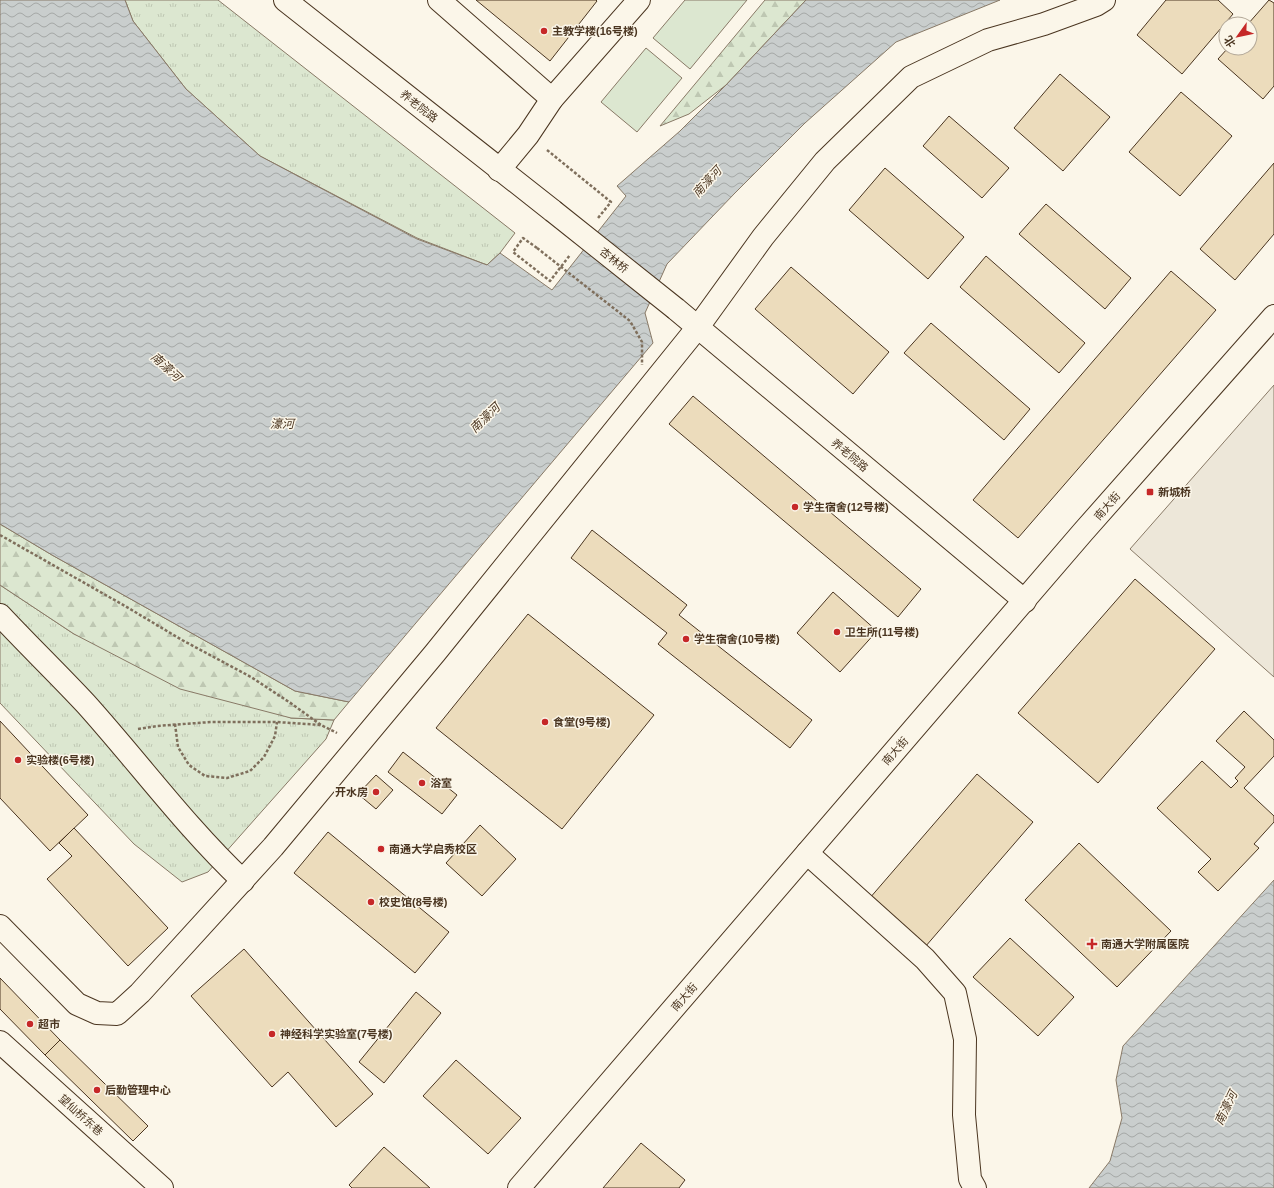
<svg xmlns="http://www.w3.org/2000/svg" width="1274" height="1188" font-family="Helvetica,'Noto Sans SC',sans-serif">
<defs>
<pattern id="grass-tufts" width="24" height="20" patternUnits="userSpaceOnUse"><rect width="24" height="20" fill="#dce7d0"/><path d="M3 7l-1-3M5 7V3M7 7l1-3M15 17l-1-3M17 17v-4M19 17l1-3" fill="none" stroke="#bec7b2"/></pattern>
<pattern id="forest-firs" width="22" height="20" patternUnits="userSpaceOnUse"><rect width="22" height="20" fill="#dce7d0"/><path d="M5 1l3.5 6h-7zM16 11l3.5 6h-7z" fill="#bec7b2"/></pattern>
<pattern id="water-waves" width="16" height="10" patternUnits="userSpaceOnUse"><rect width="16" height="10" fill="#c9cecd"/><path d="M0 5q4-4 8 0t8 0" fill="none" stroke="#a5a8a6"/></pattern>
</defs>
<rect width="100%" height="100%" fill="#fbf6e9"/>
<g fill="url(#grass-tufts)" stroke="#887966">
<path d="M125,0H218L515,233L500,253L487,265L417,238L260,156L186,89L133,21Z"/>
<path d="M0,585L74,634L291,718L334,720L326,739L208,872L182,882L134,844L0,703Z"/>
</g>
<g fill="url(#forest-firs)" stroke="#887966">
<path d="M765,0H806L726,85L689,114L660,126Z"/>
<path d="M0,524L52,555L295,691L349,702L334,720L291,718L180,689L74,634L0,585Z"/>
</g>
<g fill="#dce7d0" stroke="#887966">
<path d="M685,0H747L690,69L653,38Z"/>
<path d="M646,48L682,78L637,132L601,102Z"/>
</g>
<path fill="#ede7d9" stroke="#887966" d="M1274,385V677L1130,549Z"/>
<g fill="url(#water-waves)" stroke="#887966">
<path d="M0,0H125L133,21L186,89L260,156L417,239L487,265L500,253L552,290L626,196L617,186L680,131L726,85L806,0H1000L896,42L805,123L734,194L667,264L645,313L653,343L349,702L295,691L52,555L0,524Z"/>
<path d="M1274,880V1188H1089L1110,1161L1122,1118L1116,1080L1123,1046Z"/>
</g>
<g fill="#ecdcbc" stroke="#4a3520">
<path d="M476,0H596L597,1L550,61Z"/>
<path d="M1166,0H1218L1233,14L1182,74L1137,35Z"/>
<path d="M1269,0L1274,3V86L1263,99L1218,59L1228,48H1250V24H1248Z"/>
<path d="M1060,74L1110,117L1063,171L1014,128Z"/>
<path d="M1181,92L1232,136L1180,196L1129,152Z"/>
<path d="M949,116L1009,168L982,198L923,146Z"/>
<path d="M1274,163V234L1235,280L1200,249Z"/>
<path d="M885,168L964,237L928,279L849,210Z"/>
<path d="M1046,204L1131,278L1105,309L1019,234Z"/>
<path d="M986,256L1085,343L1059,373L960,287Z"/>
<path d="M791,267L889,352L853,394L755,309Z"/>
<path d="M1171,271L1216,310L1018,538L973,500Z"/>
<path d="M931,323L1030,409L1004,440L904,353Z"/>
<path d="M693,396L921,589L898,617L669,424Z"/>
<path d="M592,530L687,605L679,615L812,720L790,748L658,644L667,633L571,558Z"/>
<path d="M1135,579L1215,649L1098,783L1018,713Z"/>
<path d="M833,592L877,631L840,672L797,633Z"/>
<path d="M528,614L654,715L562,829L436,728Z"/>
<path d="M1244,711L1274,740V756L1244,788L1274,816V822L1254,844L1259,848L1218,891L1198,872L1211,859L1157,808L1202,761L1231,788L1238,781L1235,778L1245,767L1216,741Z"/>
<path d="M0,721L88,815L50,851L0,798Z"/>
<path d="M403,752L457,795L442,814L388,772Z"/>
<path d="M977,774L1033,822L925,947L869,899Z"/>
<path d="M376,775L393,790L376,809L358,794Z"/>
<path d="M480,825L516,859L482,896L446,863Z"/>
<path d="M74,828L168,928L128,966L47,879L72,856L59,843Z"/>
<path d="M328,832L449,932L415,973L294,873Z"/>
<path d="M1079,843L1171,931L1117,987L1025,900Z"/>
<path d="M1010,938L1074,997L1038,1036L973,977Z"/>
<path d="M244,949L373,1094L336,1127L288,1072L272,1087L191,996Z"/>
<path d="M0,978L60,1040L45,1055L0,1009Z"/>
<path d="M416,992L441,1013L384,1083L359,1062Z"/>
<path d="M60,1040L148,1126L133,1141L45,1055Z"/>
<path d="M456,1060L521,1118L488,1154L423,1096Z"/>
<path d="M641,1143L685,1180L679,1188H603Z"/>
<path d="M384,1147L430,1188H352L349,1185Z"/>
</g>
<g fill="none" stroke-linecap="round" stroke-linejoin="round">
<defs>
<g id="minor">
<path d="M285,0L553,211"/>
<path d="M439,0L552,99"/>
<path d="M499,170L528,135L552,99L639,0"/>
<path d="M676,309L1025,601"/>
<path d="M0,615C28,645 58,674 86,704C139,763 185,826 243,881"/>
<path d="M807,853L925,959L955,993L965,1039L964,1115L970,1179L975,1188"/>
<path d="M0,926L77,1004L97,1013L117,1014L140,993L273,847L435,653L698,327L763,237L825,161L911,77L988,40L1044,24L1096,5L1104,0"/>
<path d="M0,1042L162,1188"/>
</g>
<path id="major" d="M519,1188L1083,532L1274,316"/>
</defs>
<use href="#minor" stroke="#4a3520" stroke-width="24"/>
<use href="#major" stroke="#4a3520" stroke-width="24"/>
<g stroke="#7f6f5c" stroke-width="2.5" stroke-dasharray="3 2" stroke-linecap="butt">
<path d="M547,150L611,202L598,218"/>
<path d="M537,248L523,238L513,252L550,281L570,255"/>
<path d="M0,535L125,606L182,640L251,677L292,704L321,725"/>
<path d="M175,724L178,747L189,765L205,776L227,778L250,771L264,757L275,736L277,722"/>
<path d="M138,729L157,726L211,722H277L321,725L337,733"/>
</g>
<use href="#minor" stroke="#fbf6e9" stroke-width="22"/>
<use href="#major" stroke="#fbf6e9" stroke-width="22"/>
<defs>
<path id="minor-bridge" d="M553,211L676,309"/>
</defs>
<use href="#minor-bridge" stroke="#4a3520" stroke-width="24" stroke-linecap="butt"/>
<path stroke="#7f6f5c" stroke-width="2.5" stroke-dasharray="3 2" stroke-linecap="butt" d="M537,248L630,321L642,342V365"/>
<use href="#minor-bridge" stroke="#fbf6e9" stroke-width="22"/>
</g>
<g fill="#c62828" stroke="#fbf6e9" stroke-width="1.5">
<circle cx="544" cy="31" r="4"/>
<rect x="1146" y="488" width="8" height="8" rx="2"/>
<circle cx="795" cy="507" r="4"/>
<circle cx="837" cy="632" r="4"/>
<circle cx="686" cy="639" r="4"/>
<circle cx="545" cy="722" r="4"/>
<circle cx="18" cy="760" r="4"/>
<circle cx="422" cy="783" r="4"/>
<circle cx="376" cy="792" r="4"/>
<circle cx="381" cy="849" r="4"/>
<circle cx="371" cy="902" r="4"/>
<path d="M1090 938h4v4h4v4h-4v4h-4v-4h-4v-4h4z"/>
<circle cx="30" cy="1024" r="4"/>
<circle cx="272" cy="1034" r="4"/>
<circle cx="97" cy="1090" r="4"/>
</g>
<g text-anchor="middle" dominant-baseline="central" stroke-width="3" stroke-linejoin="round" paint-order="stroke">
<g font-size="11" font-weight="bold" fill="#4a3520" stroke="#fbf6e9" text-anchor="start">
<text x="552" y="31">主教学楼(16号楼)</text>
<text x="1158" y="492">新城桥</text>
<text x="803" y="507">学生宿舍(12号楼)</text>
<text x="845" y="632">卫生所(11号楼)</text>
<text x="694" y="639">学生宿舍(10号楼)</text>
<text x="553" y="722">食堂(9号楼)</text>
<text x="26" y="760">实验楼(6号楼)</text>
<text x="430" y="783">浴室</text>
<text x="368" y="792" text-anchor="end">开水房</text>
<text x="389" y="849">南通大学启秀校区</text>
<text x="379" y="902">校史馆(8号楼)</text>
<text x="1101" y="944">南通大学附属医院</text>
<text x="38" y="1024">超市</text>
<text x="280" y="1034">神经科学实验室(7号楼)</text>
<text x="105" y="1090">后勤管理中心</text>
</g>
<g font-size="11" fill="#4a3520" stroke="#fbf6e9">
<text transform="translate(419 106) rotate(38)">养老院路</text>
<text transform="translate(614 260) rotate(39)">杏林桥</text>
<text transform="translate(850 455) rotate(40)">养老院路</text>
<text transform="translate(1107 506) rotate(-49)">南大街</text>
<text transform="translate(895 751) rotate(-49)">南大街</text>
<text transform="translate(684 997) rotate(-49)">南大街</text>
<text transform="translate(81 1115) rotate(42)">望仙桥东巷</text>
</g>
<g font-size="12" font-style="italic" fill="#4a3520" stroke="#fbf6e9">
<text transform="translate(707 182) rotate(-47)">南濠河</text>
<text transform="translate(166 367) rotate(43)">南濠河</text>
<text transform="translate(485 418) rotate(-44)">南濠河</text>
<text x="282" y="424">濠河</text>
<text transform="translate(1226 1108) rotate(-64)">南濠河</text>
</g>
</g>
<g transform="translate(1238 36) rotate(237)"><circle r="19" fill="#fbf6e9" stroke="#b4a999"/>
<path d="M0-3L7 15L0 10L-7 15Z" fill="#c62828"/>
<text y="-6" font-size="11" font-weight="bold" text-anchor="middle" fill="#4a3520">北</text>
</g>
</svg>
